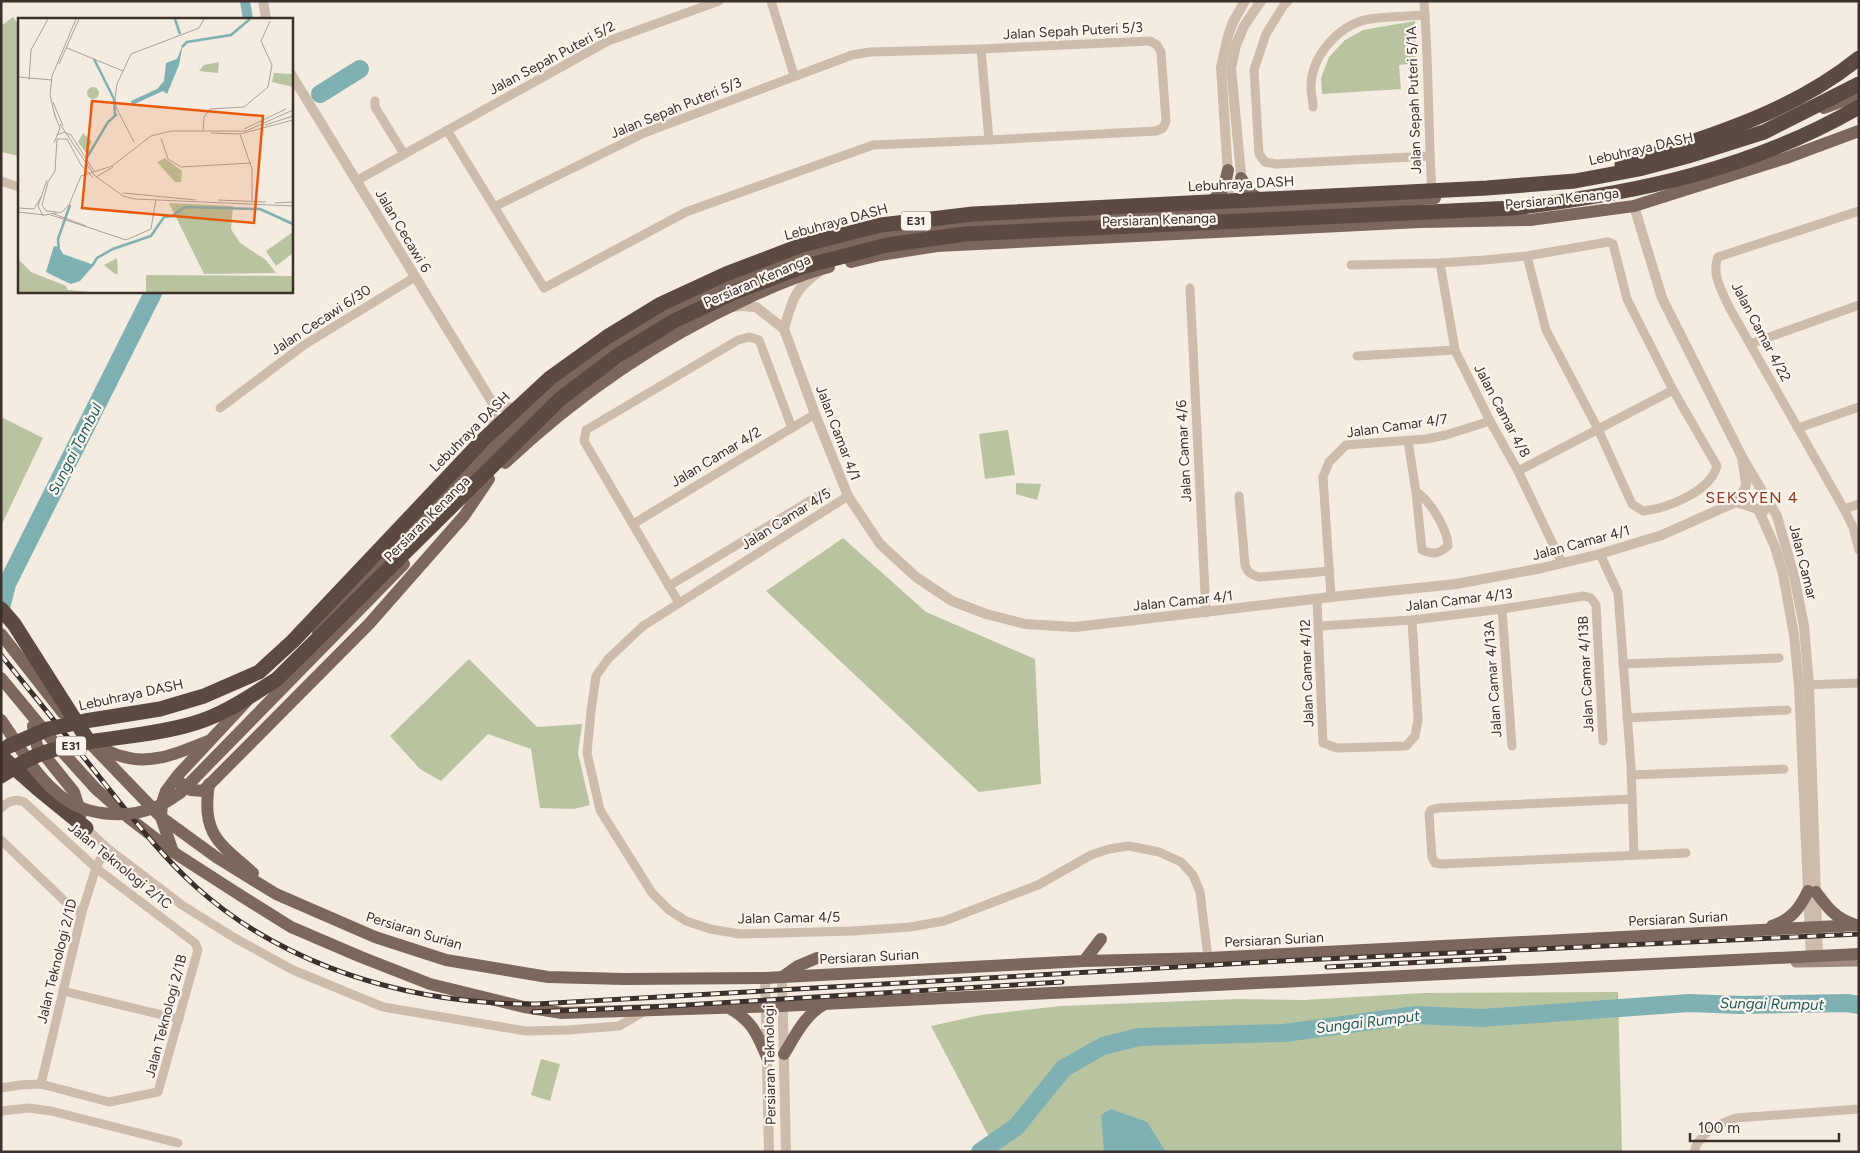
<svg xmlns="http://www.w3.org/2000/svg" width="1860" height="1153" font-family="Figtree,sans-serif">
<rect width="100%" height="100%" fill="#f4ebe1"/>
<g fill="#b8c4a0">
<path d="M13,17L19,26V156L1,152V26Z"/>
<path d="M1415,21L1416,63L1399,65L1401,89L1322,94L1321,78L1329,57L1345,40L1363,30Z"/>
<path d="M1,417L43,438L1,526Z"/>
<path d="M1008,430L1015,475L985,479L979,434Z"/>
<path d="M1016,483L1041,484L1037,500L1016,494Z"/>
<path d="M843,538L926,612L1035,659L1041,784L979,792L766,591Z"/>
<path d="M469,659L537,727L582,724L578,753L590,805L574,809L540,808L531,749L488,734L441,781L420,769L390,736Z"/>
<path d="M1618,992L1622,1152H997L931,1026L981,1015L1061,1006L1238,999L1304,1000L1424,993Z"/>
<path d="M541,1059L560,1064L550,1101L531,1095Z"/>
</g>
<path fill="#7fb0b2" d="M1111,1109L1147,1122L1166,1152H1104L1101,1115Z"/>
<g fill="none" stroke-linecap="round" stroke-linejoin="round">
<path stroke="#7fb0b2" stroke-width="10" d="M245,1L248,19"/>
<g stroke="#7fb0b2" stroke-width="18">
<path d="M320,94L360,69"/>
<path d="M1,608L7,584L154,291"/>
<path d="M980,1152L1016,1127L1064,1068L1103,1046L1139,1037L1284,1033L1416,1015L1482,1018L1689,1003L1741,1005L1847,1003L1859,1005"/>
</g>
<g stroke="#cdbbac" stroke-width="9">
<path d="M771,1L794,75"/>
<path d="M1288,1L1284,5L1266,34L1254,70L1259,154L1265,162L1276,164L1430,156"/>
<path d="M1424,1C1429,65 1428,129 1432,193"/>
<path d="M981,49L989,140"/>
<path d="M375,101V107L404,154"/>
<path d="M1313,107C1313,101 1311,94 1311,87C1311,56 1339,24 1370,19C1388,16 1407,16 1425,15"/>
<path d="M447,130L544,288L686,212L873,145L989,140L1156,131L1163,128L1166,121L1161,52L1157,45L1150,41L981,49L870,52L852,55L644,133L494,207"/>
<path d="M1,181L19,187"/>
<path d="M356,181L608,41L719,1"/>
<path d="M1859,211L1718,257C1711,274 1722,291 1729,307L1844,509L1853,527L1859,550"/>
<path d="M1440,263L1455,350L1490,421L1518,471L1562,563"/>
<path d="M1351,265L1440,263L1485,260L1527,256L1608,242L1613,244L1627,299L1673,390L1717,466C1710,492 1668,508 1643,511L1632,504L1598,429L1546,330L1527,256"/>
<path d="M1190,288L1206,613"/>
<path d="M1750,344L1859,305"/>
<path d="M1357,356L1455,350"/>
<path d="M220,408L304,345L415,277"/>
<path d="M1798,428L1859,407"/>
<path d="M1408,441L1416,492L1422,550C1433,555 1439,554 1448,546C1448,530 1430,500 1416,492"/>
<path d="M1518,471L1673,390"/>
<path d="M848,496L643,626L608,659L596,676L591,711L587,753L600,810L652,893L669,910L686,921L710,929L740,934L853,931L910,927L944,921L1038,885L1091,855L1109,849L1129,846L1159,852L1181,862L1193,875L1200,892L1208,958"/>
<path d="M1239,496L1245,565C1248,573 1251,575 1260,577L1330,571"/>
<path d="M1844,509L1859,504"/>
<path d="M633,524L815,414"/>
<path d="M1600,554L1618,593L1631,766L1634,855"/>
<path d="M669,586L826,491"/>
<path d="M1331,597L1323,477L1329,462L1346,445L1426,439L1446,435L1490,421"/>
<path d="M1317,599L1323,743L1337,748L1406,746L1415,736L1418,720L1412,620"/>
<path d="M679,603L584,441L586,430L738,340L749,337L759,340L792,428"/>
<path d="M1502,609L1512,746"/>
<path d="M1320,626L1412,620L1502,609L1584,596L1591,598L1596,605L1603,741"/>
<path d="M1623,664L1779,658"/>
<path d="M1804,685L1859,683"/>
<path d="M1627,718L1787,710"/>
<path d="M1631,775L1784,769"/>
<path d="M1632,799L1438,808L1431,810L1429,814L1432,857L1435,863L1441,864L1686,853"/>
<path d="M1,808C8,801 15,798 24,802L96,868L195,943L198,950L158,1092L109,1102L41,1084L20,1085L1,1088"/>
<path d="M86,828L106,847L182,905L233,937L293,970L383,1007L526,1031L568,1030L619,1026L645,1011"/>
<path d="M1,840L73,909L82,912"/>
<path d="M63,991L179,1019"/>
<path d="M41,1084L82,912L96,868L106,847"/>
<path d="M1,1111L29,1108L51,1111L178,1143"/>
<path d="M1694,1152C1699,1132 1719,1124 1736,1118L1859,1109"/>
</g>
<g stroke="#cdbbac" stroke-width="10">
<path d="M263,1L266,19"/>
<path d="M291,74L492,402L494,432"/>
<path d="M1242,185L1231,68L1236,45L1244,26L1261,1"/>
<path d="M1230,205L1221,67L1228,36L1233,22L1245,1"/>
<path d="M1634,206L1662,298L1742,457L1777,516L1794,576L1804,626L1809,685L1818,956"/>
<path d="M732,307L740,306L756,307L784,329L815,414L848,496L880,544L916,577L952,601L986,614L1025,624L1075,627L1331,597L1456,584L1542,568L1600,554L1662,535L1736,502L1745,489L1746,483L1742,457"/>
<path d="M784,329C792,301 794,289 819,272"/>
<path d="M492,402L503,407L520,408"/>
<path d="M1736,502L1764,511"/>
<path d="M1758,509L1775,547L1783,574L1794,635L1799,686L1811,957"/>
<path d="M782,977L786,1152"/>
<path d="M765,978L769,1152"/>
</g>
<path stroke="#a18a7d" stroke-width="11" d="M1796,962L1859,961"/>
<g stroke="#7d675c" stroke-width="12">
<path d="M1824,108L1859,95"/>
<path d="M1241,178C1248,189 1250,196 1263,200"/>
<path d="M1206,204C1223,194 1224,188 1228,170"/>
<path d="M851,262L880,255L937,246L1420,222L1530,220L1634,206L1786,158L1859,131"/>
<path d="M505,463C577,395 659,339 748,298C774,286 802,274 829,267"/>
<path d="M317,630L464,477L546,398L593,360L662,317L758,272L833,248L914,230L958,225L1130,214L1318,206L1435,198"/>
<path d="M1,634L63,713"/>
<path d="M1,678L58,747L96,789L129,818L173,852L243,897L291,927L361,957L430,984L524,1007L562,1013L782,1006L1859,954"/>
<path d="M33,726L37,746L74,792L81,814"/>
<path d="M84,737L161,817L216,857L276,894L375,937L446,960L548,977L624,979L765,978L1084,961L1208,958L1859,925"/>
<path d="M96,745C104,749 113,754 121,756C151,766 181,752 208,741"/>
<path d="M180,782L181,784L191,790L203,791L369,624L464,516L489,479"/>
<path d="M209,784C201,834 219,843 253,873"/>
<path d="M173,852L161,817L162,803L166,791L178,775L247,701"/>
<path d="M1816,892C1827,907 1835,918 1853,924"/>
<path d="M1772,926C1791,920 1800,908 1808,891"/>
<path d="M1084,961L1101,939"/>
<path d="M784,976L798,966L817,958"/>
<path d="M728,1007C753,1022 756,1032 767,1057"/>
<path d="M784,1054C795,1036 805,1014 825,1004"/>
</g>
<g stroke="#5c4a42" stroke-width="15">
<path d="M1622,165C1704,138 1790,114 1859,58"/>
<path d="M1,609L14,624L89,742"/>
<path d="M1,756L37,788L86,828"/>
</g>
<defs>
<g id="rail">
<path d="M1,655C36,698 71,741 105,784C134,820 161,855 195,886C273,957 380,994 484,1002C501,1004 519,1004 537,1004L1281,961L1859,934"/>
<path d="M1327,967L1504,958"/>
<path d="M533,1012L652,1007L1062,982"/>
</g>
</defs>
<use href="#rail" stroke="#3b302b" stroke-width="5"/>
<use href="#rail" stroke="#fbf5ee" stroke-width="3" stroke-dasharray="9" stroke-linecap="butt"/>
<path stroke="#7d675c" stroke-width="12" d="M1,720C18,744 33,772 55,791C81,816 124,820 156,807C165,804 172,798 180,793L404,564"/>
<g stroke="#5c4a42" stroke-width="15">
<path d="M1,751L9,746L48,729L85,721L160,709L204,696L259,672L293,641L482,441L550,378L607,337L661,304L726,274L802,245L881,225L973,214L1487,188L1575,181L1639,169L1688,156L1764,132L1859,84"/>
<path d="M1,776C13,769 25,760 38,755C88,736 144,739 195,723C225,714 250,696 276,680L560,399L617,356L674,321L735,292L802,267L887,245L965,234L1513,208C1636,193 1750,170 1859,107"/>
</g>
</g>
<g text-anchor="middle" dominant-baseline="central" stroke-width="4.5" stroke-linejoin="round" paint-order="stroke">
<g fill="#fbf5ee" stroke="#756b66" stroke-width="1">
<rect x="901" y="211.5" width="30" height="19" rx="4"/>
<rect x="56" y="736.5" width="30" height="19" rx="4"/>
</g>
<g font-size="12" font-weight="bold" fill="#3b302b">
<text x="916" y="221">E31</text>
<text x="71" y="746">E31</text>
</g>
<g font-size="14" fill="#3b302b" stroke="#fbf5ee">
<text transform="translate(1073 31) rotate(-3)">Jalan Sepah Puteri 5/3</text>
<text transform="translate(552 58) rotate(-28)">Jalan Sepah Puteri 5/2</text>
<text transform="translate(1414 100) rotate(-92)">Jalan Sepah Puteri 5/1A</text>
<text transform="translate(676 108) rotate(-22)">Jalan Sepah Puteri 5/3</text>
<text transform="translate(1641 149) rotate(-13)">Lebuhraya DASH</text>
<text transform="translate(1241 184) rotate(-3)">Lebuhraya DASH</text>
<text transform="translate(1562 199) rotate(-6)">Persiaran Kenanga</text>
<text transform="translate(1159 220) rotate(-2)">Persiaran Kenanga</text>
<text transform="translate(836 222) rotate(-15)">Lebuhraya DASH</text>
<text transform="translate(403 231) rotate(59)">Jalan Cecawi 6</text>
<text transform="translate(757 281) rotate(-23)">Persiaran Kenanga</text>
<text transform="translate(321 320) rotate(-33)">Jalan Cecawi 6/30</text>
<text transform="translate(1761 332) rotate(62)">Jalan Camar 4/22</text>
<text transform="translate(1502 411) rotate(62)">Jalan Camar 4/8</text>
<text transform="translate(1397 426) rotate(-8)">Jalan Camar 4/7</text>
<text transform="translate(470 432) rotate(-45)">Lebuhraya DASH</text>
<text transform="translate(838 433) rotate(69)">Jalan Camar 4/1</text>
<text transform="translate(1184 451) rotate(-93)">Jalan Camar 4/6</text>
<text transform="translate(716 457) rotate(-31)">Jalan Camar 4/2</text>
<text transform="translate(427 519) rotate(-45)">Persiaran Kenanga</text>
<text transform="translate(786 519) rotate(-32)">Jalan Camar 4/5</text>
<text transform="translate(1581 543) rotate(-15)">Jalan Camar 4/1</text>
<text transform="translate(1803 562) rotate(76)">Jalan Camar</text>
<text transform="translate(1459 600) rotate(-7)">Jalan Camar 4/13</text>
<text transform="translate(1183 601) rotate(-6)">Jalan Camar 4/1</text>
<text transform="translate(1307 673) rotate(-92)">Jalan Camar 4/12</text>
<text transform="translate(1586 674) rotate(-93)">Jalan Camar 4/13B</text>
<text transform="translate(1493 679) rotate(-94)">Jalan Camar 4/13A</text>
<text transform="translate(131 695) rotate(-12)">Lebuhraya DASH</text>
<text transform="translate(120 866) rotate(39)">Jalan Teknologi 2/1C</text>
<text transform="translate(789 918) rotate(-1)">Jalan Camar 4/5</text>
<text transform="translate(1678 919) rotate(-3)">Persiaran Surian</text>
<text transform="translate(414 931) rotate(17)">Persiaran Surian</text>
<text transform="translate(1274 940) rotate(-3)">Persiaran Surian</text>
<text transform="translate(869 957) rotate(-3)">Persiaran Surian</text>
<text transform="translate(57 961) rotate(-76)">Jalan Teknologi 2/1D</text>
<text transform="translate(166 1016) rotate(-75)">Jalan Teknologi 2/1B</text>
<text transform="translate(770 1065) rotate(-91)">Persiaran Teknologi</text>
</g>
<g font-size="15" font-style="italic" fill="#1f5a5e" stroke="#fbf5ee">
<text transform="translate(75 449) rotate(-63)">Sungai Tambul</text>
<text transform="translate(1772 1004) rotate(1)">Sungai Rumput</text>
<text transform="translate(1368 1022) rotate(-7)">Sungai Rumput</text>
</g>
<g font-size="16" letter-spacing="1" fill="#8c3b22" stroke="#fbf5ee">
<text x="1752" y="497">SEKSYEN 4</text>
</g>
</g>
<g transform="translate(18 18)">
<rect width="275" height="275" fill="#f4ebe1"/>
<path d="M201,44L200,55L181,53L186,47ZM256,55L275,56V69L254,64ZM69 75a6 6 0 1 1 12 0a6 6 0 1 1-12 0ZM65,115L74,124L68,135L60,124ZM147,140L164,153L163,164H157L139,144ZM151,185L215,188L213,211L222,225L248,242L258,255L186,256ZM275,214V235L258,248L248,233ZM99,240L100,256H97L86,247ZM0,241L13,254L48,268L50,272L71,274H0ZM128,257L275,258V274H128Z" fill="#b8c4a0"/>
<path d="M165,26L161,47L149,76L145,73L114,87L113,83L139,71L146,63L148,45L159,41ZM36,228L41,229L45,236L76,247L62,263L53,266L44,262L28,254Z" fill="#7fb0b2"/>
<path fill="none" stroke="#7fb0b2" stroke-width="2.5" d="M157,1L162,16M164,29L169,24L213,17L232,1M76,41L96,81L97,97M68,141L90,104L99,96M41,233L40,221L52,187M74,248L79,240L95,231L133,218L146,199L154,198L167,189L242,191L275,206"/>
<path fill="none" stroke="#aaa098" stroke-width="1" d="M49,30L105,53M41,46L61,1M0,59L34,62M11,62L13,32L30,1M35,84L45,108M37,98L32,77L34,58L58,1M42,106L76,157L105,178L117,181L275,188M247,107L275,98M226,111L268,91M185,113L186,99L192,91L226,89L250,69L254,47L243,23L252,3M193,115L222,116L275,102M222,116L234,151V184M39,117L46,114L53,117L76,153M143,120L150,141L163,149L233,145M116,124L98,89L97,80L99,66L113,36L181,10L186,1M36,125L42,110L36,95M78,159L95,149M105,175L178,182M200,182L248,184M257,185L275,184M0,190L16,191L23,179M0,194L27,197L44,194L51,187L63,158L94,148L133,118L153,113H228L275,92M39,194L28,193L24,187L30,164L37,153L39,121H49L63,147L75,160M36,196L68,208M33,197L108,222L133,211L138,181M25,198L20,188L29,162"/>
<path fill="#e8590c" fill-opacity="0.15" stroke="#e8590c" stroke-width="2.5" d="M74,83L245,98L236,205L64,190Z"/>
<rect width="275" height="275" fill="none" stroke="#3b302b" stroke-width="2.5"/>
</g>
<rect width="1860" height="1153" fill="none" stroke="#3b302b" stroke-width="5"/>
<path d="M1690 1133v8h149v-8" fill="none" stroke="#3b302b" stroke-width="2.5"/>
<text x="1698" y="1133" font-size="15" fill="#3b302b" stroke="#fbf5ee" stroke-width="4" paint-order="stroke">100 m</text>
</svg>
